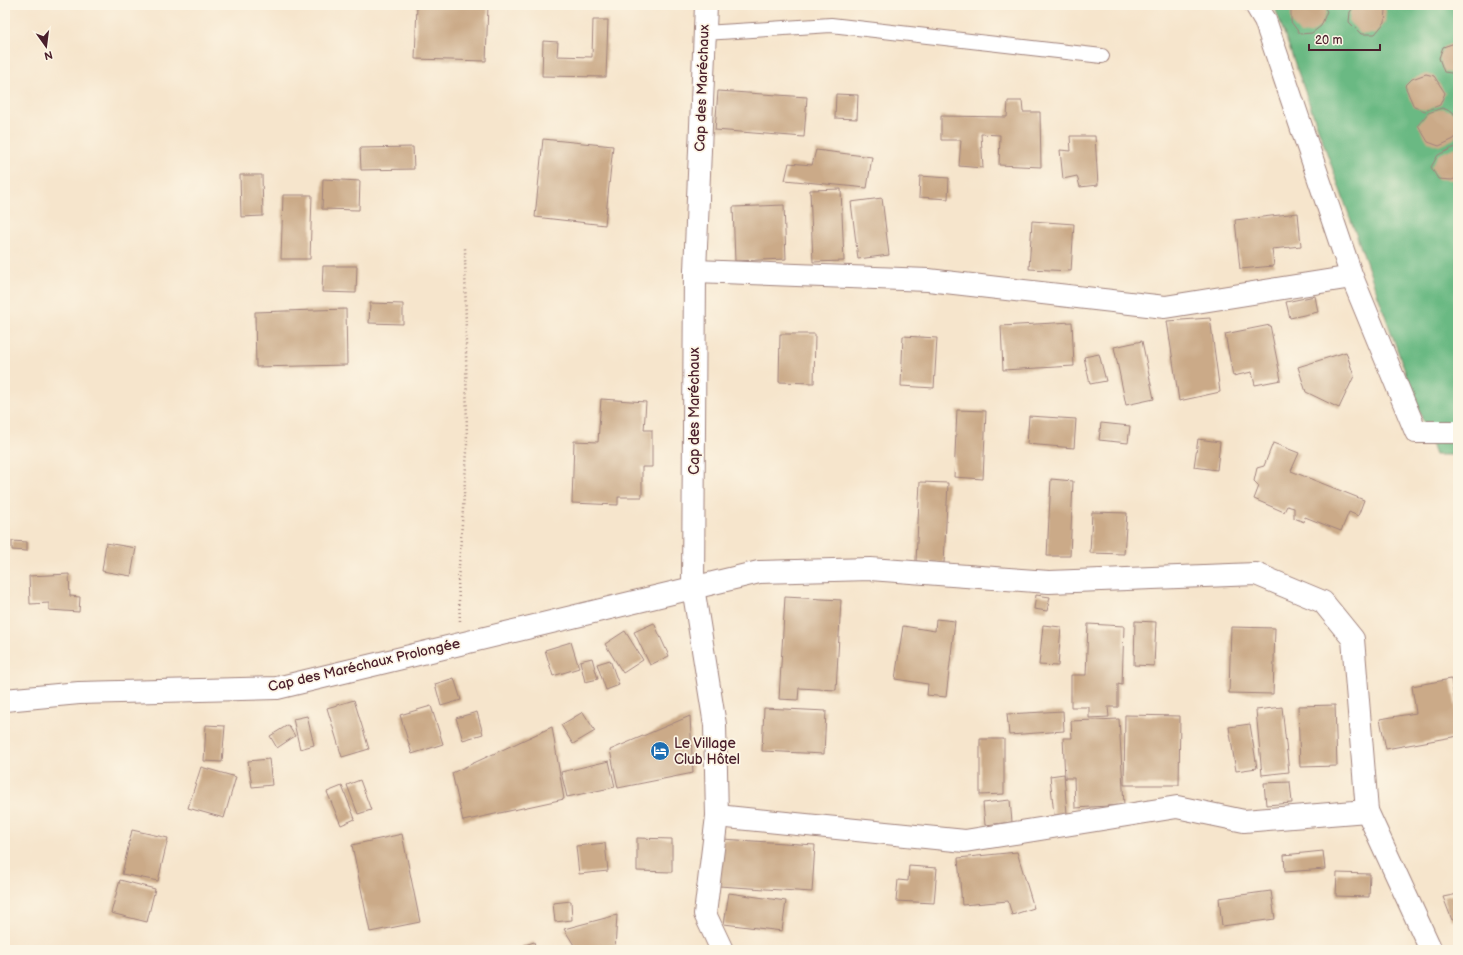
<svg xmlns="http://www.w3.org/2000/svg" width="1463" height="955" font-family="'Balsamiq Sans',sans-serif">
<rect width="100%" height="100%" fill="#fcf5e5"/>
<filter id="ink" filterUnits="userSpaceOnUse"><feTurbulence type="fractalNoise" baseFrequency=".025" numOctaves="2"/><feDisplacementMap in="SourceGraphic" scale="8" xChannelSelector="R" yChannelSelector="G"/><feConvolveMatrix kernelMatrix="1 2 1 2 8 2 1 2 1" color-interpolation-filters="sRGB"/></filter>
<filter id="wash" filterUnits="userSpaceOnUse"><feTurbulence type="fractalNoise" baseFrequency=".012" numOctaves="4" result="noise"/><feDisplacementMap in="SourceGraphic" scale="16" xChannelSelector="R" yChannelSelector="G"/><feGaussianBlur stdDeviation="0.9" result="paint"/><feColorMatrix in="noise" values="0 0 0 0 0 0 0 0 0 0 0 0 0 0 0 0 0 1.4 0 .05"/><feComposite in="paint" operator="in"/></filter>
<g filter="url(#wash)">
<rect width="100%" height="100%" fill="#f6e5cc"/>
<path fill="#6bb983" stroke="#5a6c57" d="M1274,5H1458V455H1435Z"/>
<g id="blocks">
<g fill="#cbaa88">
<path d="M417,5H488L486,61L415,59Z"/>
<path d="M1298,5H1322L1327,11L1321,26L1312,33L1300,34L1291,22V8Z"/>
<path d="M1355,5H1380L1386,10L1385,22L1375,34H1361L1349,22L1350,12Z"/>
<path d="M593,20H608L606,77L542,76L543,41L558,42L557,56L592,57Z"/>
<path d="M1458,42V74L1444,72L1439,58L1443,47Z"/>
<path d="M1426,74L1434,76L1445,93L1440,105L1425,111L1414,107L1405,86L1412,79Z"/>
<path d="M718,91L807,97L804,137L715,130Z"/>
<path d="M836,94L858,95L857,119L835,118Z"/>
<path d="M1008,101H1022L1023,112H1040L1041,167L999,165L1000,135L981,134L983,168L959,166L961,140H941V116L1007,117Z"/>
<path d="M1442,108L1453,112L1458,123V133L1454,139L1439,146L1428,142L1418,125L1428,113Z"/>
<path d="M1070,136H1095L1098,185L1080,187L1077,176L1063,179L1060,150L1071,151Z"/>
<path d="M543,139L613,146L605,225L535,217Z"/>
<path d="M413,147L414,169L361,170L360,148Z"/>
<path d="M1455,147L1458,148V177L1452,180L1438,179L1431,167L1438,155Z"/>
<path d="M816,150L872,157L867,188L785,180L789,163L812,165Z"/>
<path d="M240,175H262L263,216L241,217Z"/>
<path d="M920,176L949,178L948,199L919,197Z"/>
<path d="M323,179L360,181L359,210L322,209Z"/>
<path d="M841,189L844,261L813,262L810,190Z"/>
<path d="M283,195H312L310,259H281Z"/>
<path d="M882,198L889,255L858,259L851,202Z"/>
<path d="M784,205L786,259L735,261L733,207Z"/>
<path d="M1298,213L1301,246L1272,249L1274,266L1240,269L1235,220Z"/>
<path d="M1032,221L1074,224L1071,271L1029,269Z"/>
<path d="M323,266H357L356,293L322,292Z"/>
<path d="M1315,296L1318,312L1290,318L1286,302Z"/>
<path d="M370,303L403,304V324L369,323Z"/>
<path d="M346,309L347,365L256,367L255,312Z"/>
<path d="M1210,318L1220,392L1179,401L1167,321Z"/>
<path d="M1072,322L1074,366L1003,370L1001,326Z"/>
<path d="M1270,325L1281,380L1255,385L1252,372L1233,376L1225,334Z"/>
<path d="M780,334H815L814,383L779,382Z"/>
<path d="M903,336L937,338L934,388L901,386Z"/>
<path d="M1142,341L1154,399L1126,405L1114,347Z"/>
<path d="M1346,352L1354,376L1339,408L1306,392L1298,367Z"/>
<path d="M1099,354L1106,381L1090,384L1084,357Z"/>
<path d="M601,399L646,402L644,430H652V467H642V497H618V505L572,503L574,441L598,442Z"/>
<path d="M957,410L986,411L983,479L954,477Z"/>
<path d="M1029,416L1076,419L1074,448L1027,444Z"/>
<path d="M1101,423L1130,426L1128,443L1099,440Z"/>
<path d="M1198,439L1220,442L1217,470L1194,467Z"/>
<path d="M1273,443L1299,453L1291,471L1364,500L1358,516L1349,512L1341,531L1305,517L1304,522L1294,518V508L1287,506L1284,512L1254,499L1259,486L1254,481L1257,468L1264,466Z"/>
<path d="M1051,479L1073,481L1070,556H1047Z"/>
<path d="M920,482L948,483L944,563L916,561Z"/>
<path d="M1092,512L1127,513L1124,554L1090,553Z"/>
<path d="M12,541L27,542V551L12,550Z"/>
<path d="M106,543L136,548L131,576L102,571Z"/>
<path d="M69,574L70,596L80,597L79,612L49,610V603L30,604L29,576Z"/>
<path d="M1036,595L1050,597L1047,611L1034,609Z"/>
<path d="M785,597L841,600L836,690L799,688L798,700L779,699Z"/>
<path d="M936,619L955,621L946,697L927,695L928,684L895,679L903,626L935,631Z"/>
<path d="M1135,621L1156,622L1154,666L1134,665Z"/>
<path d="M654,623L669,656L650,665L634,632Z"/>
<path d="M1088,624L1124,626L1122,685L1118,684V707H1108L1109,717L1089,718V707H1071V675H1086Z"/>
<path d="M1043,625L1061,627L1058,666L1039,665Z"/>
<path d="M1231,627L1275,628L1273,694L1229,693Z"/>
<path d="M625,631L643,660L623,673L605,644Z"/>
<path d="M571,642L579,668L553,676L545,650Z"/>
<path d="M592,658L598,679L585,682L580,661Z"/>
<path d="M610,660L619,685L606,690L597,664Z"/>
<path d="M454,678L461,700L441,706L435,684Z"/>
<path d="M1451,679L1458,721V736L1386,749L1380,719L1416,713L1412,686Z"/>
<path d="M354,700L369,749L342,757L327,708Z"/>
<path d="M1335,705L1337,766L1300,767L1298,706Z"/>
<path d="M431,706L443,744L412,754L400,715Z"/>
<path d="M1282,707L1289,772L1262,775L1256,710Z"/>
<path d="M764,708L826,711L824,754L762,751Z"/>
<path d="M1063,711L1064,731L1009,735L1007,714Z"/>
<path d="M477,712L483,734L463,740L456,718Z"/>
<path d="M583,712L595,731L573,744L561,725Z"/>
<path d="M1125,715L1180,716L1179,785H1124Z"/>
<path d="M307,716L314,745L300,749L293,719Z"/>
<path d="M690,716L693,773L618,788L610,750Z"/>
<path d="M1119,719L1124,805L1075,808L1074,778H1065L1063,738H1072L1071,721Z"/>
<path d="M1250,724L1257,768L1236,771L1229,727Z"/>
<path d="M206,725L225,726L222,762L204,761Z"/>
<path d="M288,725L295,736L277,748L270,736Z"/>
<path d="M552,727L564,799L463,821L452,773Z"/>
<path d="M980,739H1004V794L980,795Z"/>
<path d="M269,759L272,785L252,787L248,761Z"/>
<path d="M609,761L615,787L567,797L561,772Z"/>
<path d="M201,767L236,777L224,818L188,808Z"/>
<path d="M1064,774L1067,814L1054,815L1050,776Z"/>
<path d="M360,780L371,810L358,814L347,785Z"/>
<path d="M1290,782L1292,803L1266,805L1264,783Z"/>
<path d="M342,786L355,819L341,825L327,792Z"/>
<path d="M1010,800L1012,822L985,825L983,803Z"/>
<path d="M132,830L168,838L158,881L122,874Z"/>
<path d="M402,834L420,922L370,932L352,845Z"/>
<path d="M637,838L672,839V872L637,871Z"/>
<path d="M722,839L815,845L812,892L719,886Z"/>
<path d="M605,843L608,871L579,874L576,846Z"/>
<path d="M1323,851L1325,869L1285,872L1284,855Z"/>
<path d="M1017,852L1034,908L1012,915L1008,901L962,905L958,858Z"/>
<path d="M909,866L937,868L934,903L896,901L898,880L908,881Z"/>
<path d="M1337,873L1370,874L1369,897L1336,896Z"/>
<path d="M120,880L155,889L147,922L111,913Z"/>
<path d="M1271,891L1275,919L1222,926L1219,898Z"/>
<path d="M729,893L786,901L782,931L724,924Z"/>
<path d="M1458,894V918L1452,920L1443,897Z"/>
<path d="M571,901L572,920L555,922L553,903Z"/>
<path d="M617,915L615,950H577L564,929Z"/>
<path d="M534,942L536,950H523L522,946Z"/>
</g>
</g>
</g>
<g filter="url(#ink)">
<use href="#blocks" fill-opacity="0" stroke="#a0827c" stroke-width="1"/>
<g fill="none" stroke-linecap="round" stroke-linejoin="round">
<defs>
<path id="lane" d="M704,33L831,25L1102,56"/>
<g id="street">
<path d="M706,5L695,271L693,587L715,725L717,816L705,914L722,950"/>
<path d="M1256,5L1265,20L1352,277L1416,432H1458"/>
<path d="M695,271L928,280L1165,307L1352,277"/>
<path d="M5,700L79,693L277,688L759,572L870,569L1049,582L1256,574L1323,602L1353,639L1367,811L1431,950"/>
<path d="M717,816L965,841L1177,807L1244,821L1367,811"/>
</g>
</defs>
<use href="#lane" stroke="#a0827c" stroke-width="16"/>
<use href="#street" stroke="#a0827c" stroke-width="24"/>
<path stroke="#a0827c" stroke-width="2.5" stroke-dasharray="1 3" stroke-linecap="butt" d="M460,621L458,581L467,451L465,246"/>
<use href="#lane" stroke="#fff" stroke-width="14"/>
<use href="#street" stroke="#fff" stroke-width="22"/>
</g>
</g>
<defs>
<symbol id="hotel-disc" viewBox="-11 -11 22 22"><circle r="9.5" fill="#1f6fb2" stroke="#fcf5e5"/><path d="M-6-4.5h1.5V1H6V5H4.5V3h-9V5H-6ZM-4 0a1.8 1.8 0 1 1 3.6 0ZM.5 0V-2.5h3Q6-2.5 6 0Z" fill="#fff"/></symbol>
</defs>
<g fill-rule="evenodd">
<use href="#hotel-disc" x="649" y="740" width="22" height="22"/>
</g>
<g text-anchor="middle" dominant-baseline="central" stroke-width="3.5" stroke-linejoin="round" paint-order="stroke">
<g font-size="14" fill="#4a1f2b" stroke="#fcf5e5">
<text transform="translate(702 88) rotate(-88)">Cap des Maréchaux</text>
<text transform="translate(694 411) rotate(-90)">Cap des Maréchaux</text>
<text transform="translate(364 665) rotate(-13)">Cap des Maréchaux Prolongée</text>
</g>
<g font-size="14" fill="#4a1f2b" stroke="#fcf5e5" text-anchor="start">
<text x="674" y="743">Le Village<tspan x="674" dy="16">Club Hôtel</tspan></text>
</g>
</g>
<rect width="1463" height="955" fill="none" stroke="#fcf5e5" stroke-width="20"/>
<g transform="translate(46 46) rotate(166)" stroke="#fcf5e5" stroke-width="3" paint-order="stroke">
<path d="M0-3L7 15L0 10L-7 15Z" fill="#4a1f2b"/>
<text y="-6" font-size="11" font-weight="bold" text-anchor="middle" fill="#4a1f2b">N</text>
</g>
<path d="M1309 44v6h71v-6" fill="none" stroke="#4a1f2b" stroke-width="2"/>
<text x="1315" y="44" font-size="12" fill="#4a1f2b" stroke="#fcf5e5" stroke-width="3" paint-order="stroke">20 m</text>
</svg>
